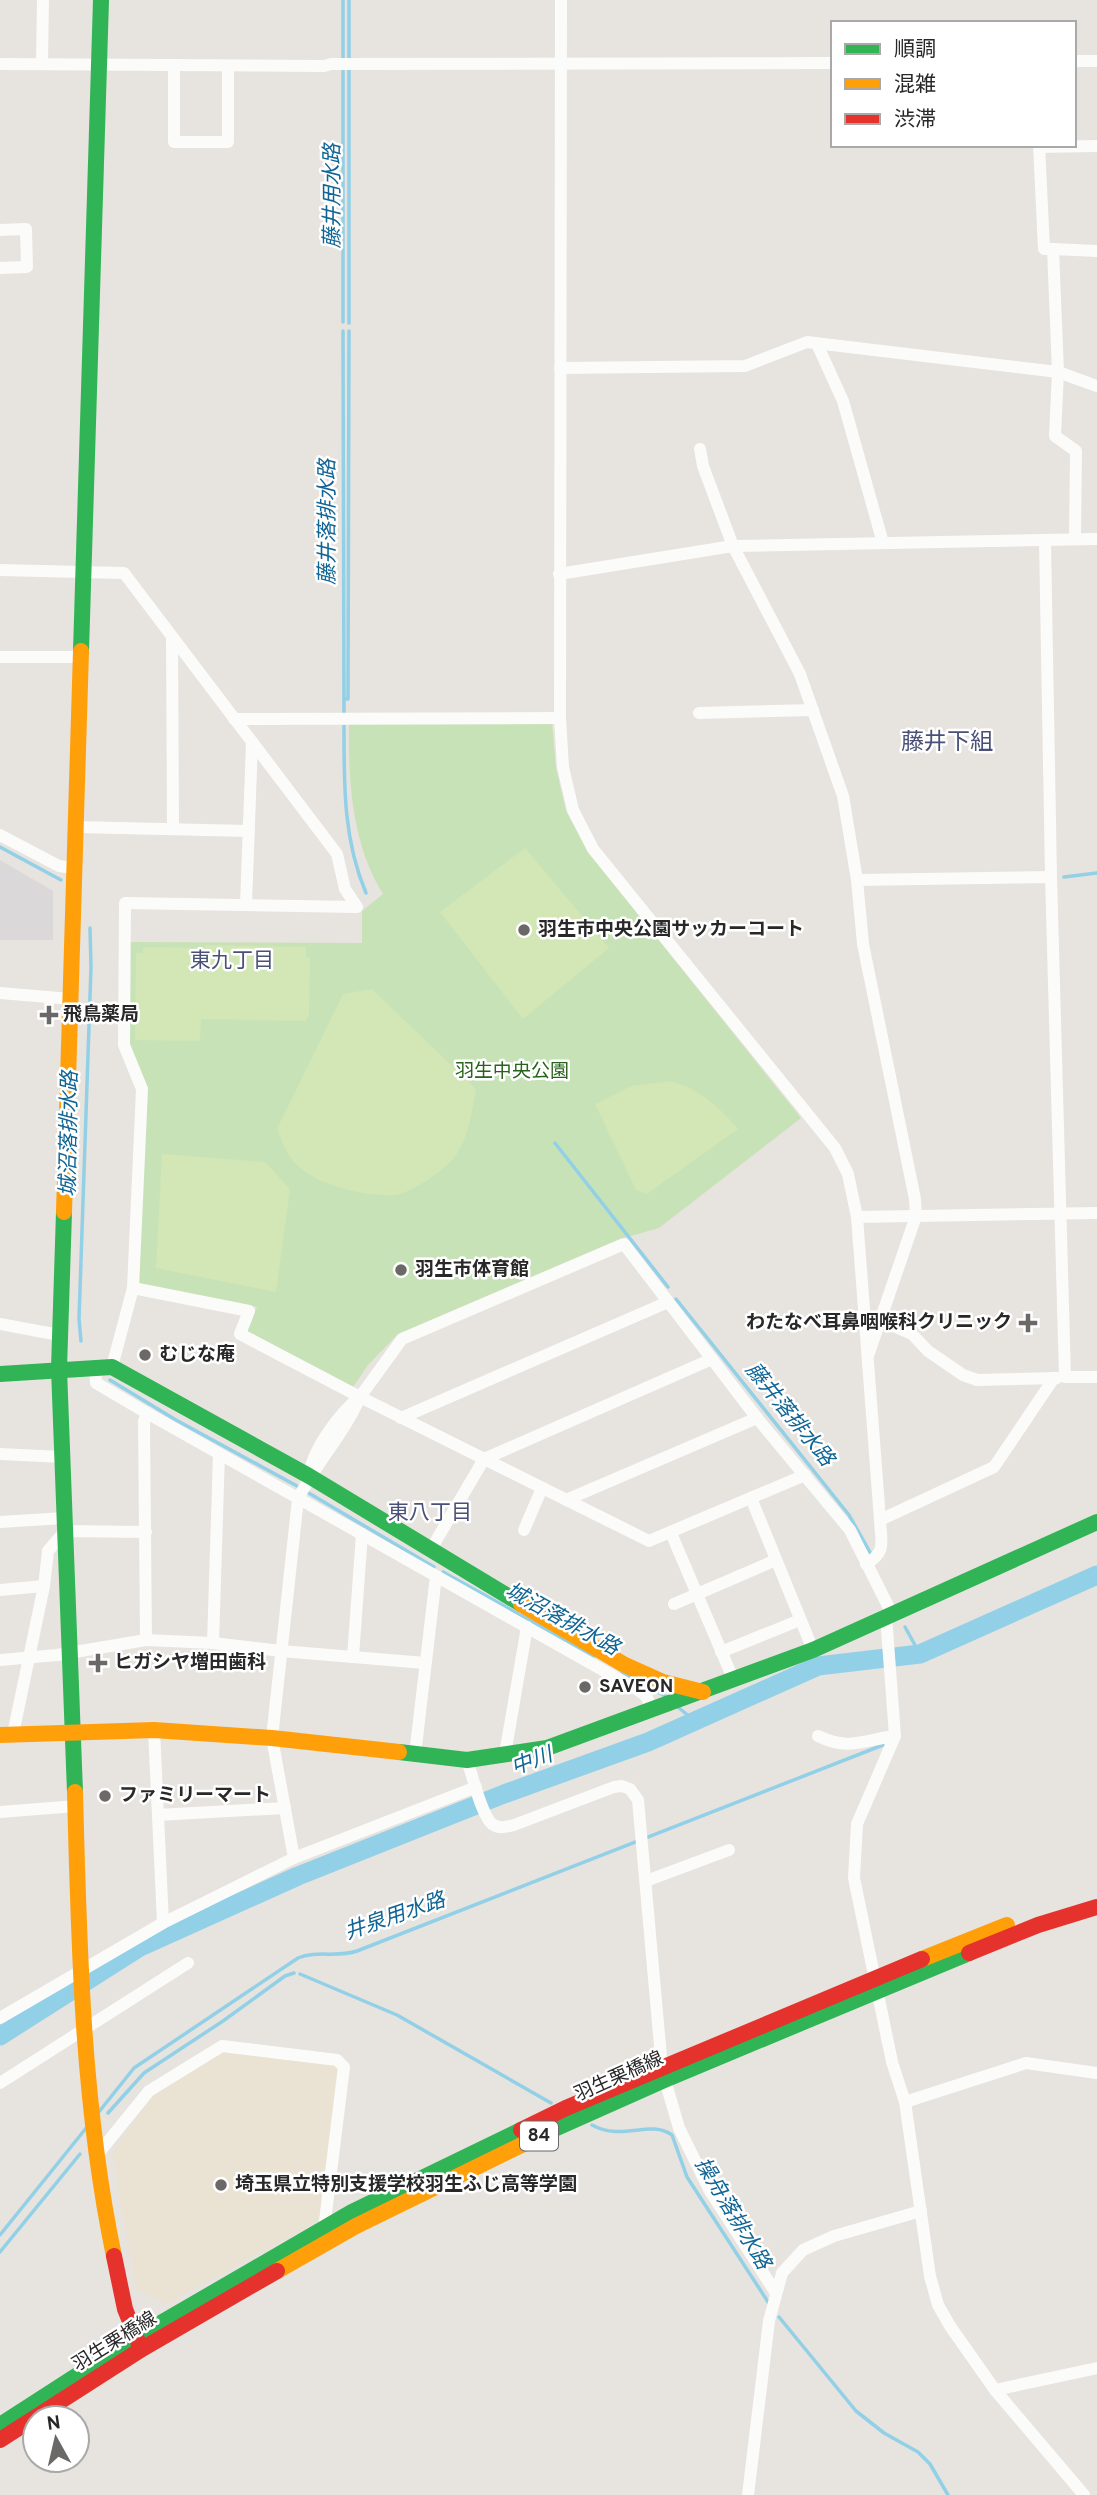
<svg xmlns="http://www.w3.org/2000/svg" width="1097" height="2495" font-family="Overpass,'Noto Sans JP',sans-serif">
<rect width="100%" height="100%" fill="#e7e3de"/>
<path fill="#dbd8da" d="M0,860L53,891V940H0Z"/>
<path fill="#eae2d3" d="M224,2051L337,2064L340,2068L320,2219L167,2304L136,2289L112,2152L154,2093Z"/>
<path fill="#c8e2b7" d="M349,723H552L556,768L566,811L589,853L801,1118L659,1228L620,1239L398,1334L368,1365L353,1387L246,1331L257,1307L137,1283L146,1088L129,1044L130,942L362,943V911L383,894C352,844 348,781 349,723Z"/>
<g fill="#d3e6b5">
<path d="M525,848L609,948L523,1019L440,912Z"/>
<path d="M205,945L306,947V957L310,958L309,1013L306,1021L201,1019L200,1041L135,1040L136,953H143V947L204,948Z"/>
<path d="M372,989L476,1089C472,1111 469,1136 456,1155C447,1169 410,1194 394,1195C365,1197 314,1185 294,1162C286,1153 282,1141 277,1129L343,994Z"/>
<path d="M671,1081C702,1091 717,1105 738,1129L647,1194L636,1190L595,1104L631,1086Z"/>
<path d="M162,1154L265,1162L290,1189L276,1292L156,1268Z"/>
</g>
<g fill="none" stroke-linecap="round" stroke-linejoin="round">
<g stroke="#92d0e7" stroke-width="3.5">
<path d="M343,0V59"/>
<path d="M349,0V59"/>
<path d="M343,322V71"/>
<path d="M349,323V69"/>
<path d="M343,331L344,713"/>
<path d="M344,699H348L349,331"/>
<path d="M344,726C344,783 343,839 366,893"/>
<path d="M0,847L61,880"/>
<path d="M1064,877L1097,873"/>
<path d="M555,1143L668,1287"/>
<path d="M676,1299L849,1515L871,1554"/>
<path d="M81,1341L79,1319L91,967L90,928"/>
<path d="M110,1380L176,1420L297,1486"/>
<path d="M307,1492L434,1567"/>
<path d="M443,1572L594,1656"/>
<path d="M905,1627L920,1654"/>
<path d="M622,1672L665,1696"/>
<path d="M679,1708L695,1721"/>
<path d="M300,1974L397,2015L551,2103"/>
<path d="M98,2113L134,2068L298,1958C316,1950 337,1958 357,1951L883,1745"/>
<path d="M108,2113L144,2073L223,2021L285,1976L294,1973"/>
<path d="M592,2125C623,2142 649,2119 672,2135L687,2177L770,2305"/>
<path d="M0,2235L87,2127"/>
<path d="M0,2252L80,2154"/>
<path d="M779,2317L856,2411L884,2433L918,2452L930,2464L948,2495"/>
</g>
<path stroke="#92d0e7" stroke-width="19" d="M0,2036L140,1947L298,1876L504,1794L648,1742L818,1666L920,1654L1097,1575"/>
<g stroke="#fbfbfa" stroke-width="12">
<path d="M561,0L560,718L563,767L573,810L593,849L835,1148L848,1174L857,1217L880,1520C881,1542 887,1552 866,1564"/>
<path d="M1074,61H1097"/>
<path d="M0,64L324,66L331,64L833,63"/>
<path d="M42,64L43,0"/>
<path d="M174,65V142H228V66"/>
<path d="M1039,145L1044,249H1053L1058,372L1055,436L1076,451L1075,539"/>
<path d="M1039,147L1097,146"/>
<path d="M0,230L26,229L27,267L0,268"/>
<path d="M1053,249L1097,251"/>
<path d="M817,344L843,401L883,543"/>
<path d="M560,368L745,366L807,342L1058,372L1097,386"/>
<path d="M700,449L703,466L733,546L800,674L843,796L857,880L863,944L915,1199L916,1216L869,1353"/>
<path d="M1045,540L1051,877L1065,1377H1097"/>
<path d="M0,570L124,573L337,854L345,889L357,907L125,903L124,1045L142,1089L133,1288L112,1367"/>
<path d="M559,574L733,546L1097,539"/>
<path d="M172,637L173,829"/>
<path d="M0,657H81"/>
<path d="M699,713L813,710"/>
<path d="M234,719L560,718"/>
<path d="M76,827L249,831"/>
<path d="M0,835L59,866L74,868"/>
<path d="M857,880L1051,877"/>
<path d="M246,905L252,742"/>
<path d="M0,993L71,999"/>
<path d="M857,1217L1097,1213"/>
<path d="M133,1288L249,1311L240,1334L360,1397L649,1541L805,1475"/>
<path d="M880,1320L912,1334L928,1351L963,1375L977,1380L1057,1378"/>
<path d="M0,1324L59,1335"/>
<path d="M95,1369L96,1383L147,1413L144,1421L146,1640"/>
<path d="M360,1397L402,1339L624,1244L757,1418L850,1530L892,1614"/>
<path d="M147,1413L436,1576L415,1755"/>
<path d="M401,1418L668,1302"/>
<path d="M0,1454L62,1457"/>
<path d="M751,1498L813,1650"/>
<path d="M566,1500L757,1418"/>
<path d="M880,1520L994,1467L1054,1378"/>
<path d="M0,1522L64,1518"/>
<path d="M524,1530L542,1488"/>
<path d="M671,1533L734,1681"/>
<path d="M430,1551L484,1459L712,1359"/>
<path d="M436,1576L638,1690L646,1696L653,1711"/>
<path d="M0,1590L44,1586"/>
<path d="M674,1604L776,1560"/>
<path d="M886,1616L895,1736L857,1824L854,1878L892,2062L905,2102L930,2276L938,2305L950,2326L995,2390L1084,2495"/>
<path d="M213,1643L219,1454"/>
<path d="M721,1652L800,1620"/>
<path d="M353,1657L362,1534"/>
<path d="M0,1660L57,1655L146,1640L213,1643L281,1651L425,1663"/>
<path d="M154,1730L163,1923"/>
<path d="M13,1734L44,1586L48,1551L65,1531L146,1532"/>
<path d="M818,1736C849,1751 863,1740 895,1736"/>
<path d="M505,1754L527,1627"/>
<path d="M467,1760C472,1774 481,1814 492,1824C499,1829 506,1827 514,1825L614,1787L622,1786L630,1789L638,1800L662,2068"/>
<path d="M0,1812L76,1806"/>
<path d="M158,1815L285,1808"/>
<path d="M294,1858L476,1787"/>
<path d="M646,1881L729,1850"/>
<path d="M0,2018L163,1923L294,1858L272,1738L298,1499C316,1463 344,1434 360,1397C339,1413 312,1450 309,1476"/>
<path d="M665,2080L679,2128L710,2191L776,2293"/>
<path d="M0,2083L188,1963"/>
<path d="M905,2102L1026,2063L1097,2073"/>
<path d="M97,2155L149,2091L222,2046L337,2060L344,2067L324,2229"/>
<path d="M995,2390L1097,2368"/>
<path d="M748,2495L769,2321L782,2273L803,2250L834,2236L921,2211"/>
</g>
<g stroke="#30b455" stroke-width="16">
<path d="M81,651L101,0"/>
<path d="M64,1212L59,1369L75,1792"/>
<path d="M0,1374L112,1367L309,1476L521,1604"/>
<path d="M399,1752L467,1760L547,1748L813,1650L1097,1522"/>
<path d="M550,2131L669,2078L969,1953"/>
<path d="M0,2425L135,2338L352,2212L521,2130"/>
</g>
<g stroke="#ff9f0a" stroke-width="16">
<path d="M64,1212L81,651"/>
<path d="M521,1604L623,1664L663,1682L703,1692"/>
<path d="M0,1735L154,1730L272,1738L399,1752"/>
<path d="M75,1792C79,1947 82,2104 114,2256"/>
<path d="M922,1959L1007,1925"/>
<path d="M277,2271L356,2226L550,2131"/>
</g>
<g stroke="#e5322d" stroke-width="16">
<path d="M969,1953L1038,1925L1097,1907"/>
<path d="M521,2130L566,2108L922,1959"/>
<path d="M114,2256L125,2309L141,2349"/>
<path d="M0,2440L142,2349L277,2271"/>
</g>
</g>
<g fill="#6b6968" stroke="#fff" stroke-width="2.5">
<circle cx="524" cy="930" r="7"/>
<path d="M45.5 1004.5h7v7h7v7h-7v7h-7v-7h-7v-7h7z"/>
<circle cx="401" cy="1270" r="7"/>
<path d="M1024.5 1312.5h7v7h7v7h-7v7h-7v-7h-7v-7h7z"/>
<circle cx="145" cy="1355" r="7"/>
<path d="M94.5 1652.5h7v7h7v7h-7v7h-7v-7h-7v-7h7z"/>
<circle cx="585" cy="1687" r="7"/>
<circle cx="105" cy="1796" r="7"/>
<circle cx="221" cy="2185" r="7"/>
</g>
<g text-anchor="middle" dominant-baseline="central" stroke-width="5" stroke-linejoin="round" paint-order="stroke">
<rect fill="#fff" stroke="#686868" stroke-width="2" x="520" y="2121.5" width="38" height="29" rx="5"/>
<g font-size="18" font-weight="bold" fill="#282828">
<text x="539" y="2136">84</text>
</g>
<g font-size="19" font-weight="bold" fill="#282828" stroke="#fff" text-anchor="start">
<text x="538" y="930">羽生市中央公園サッカーコート</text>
<text x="63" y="1015">飛鳥薬局</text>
<text x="415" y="1270">羽生市体育館</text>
<text x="1012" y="1323" text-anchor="end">わたなべ耳鼻咽喉科クリニック</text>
<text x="159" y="1355">むじな庵</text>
<text x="114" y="1663">ヒガシヤ増田歯科</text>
<text x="599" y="1687">SAVEON</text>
<text x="119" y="1796">ファミリーマート</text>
<text x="235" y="2185">埼玉県立特別支援学校羽生ふじ高等学園</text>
</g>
<g font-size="19" fill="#28631b" stroke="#fff">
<text x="512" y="1072">羽生中央公園</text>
</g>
<g font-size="19" fill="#282828" stroke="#fff">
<text transform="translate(619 2077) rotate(-24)">羽生栗橋線</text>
<text transform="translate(115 2342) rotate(-32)">羽生栗橋線</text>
</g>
<g font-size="21" font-style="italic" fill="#106595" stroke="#fff">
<text transform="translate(333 196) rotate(-90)">藤井用水路</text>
<text transform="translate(328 522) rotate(-90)">藤井落排水路</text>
<text transform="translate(70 1134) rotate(-89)">城沼落排水路</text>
<text transform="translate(789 1415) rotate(51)">藤井落排水路</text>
<text transform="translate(562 1620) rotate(29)">城沼落排水路</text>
<text transform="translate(532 1762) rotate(-21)">中川</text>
<text transform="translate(395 1917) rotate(-19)">井泉用水路</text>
<text transform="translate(732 2214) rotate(59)">操舟落排水路</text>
</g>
<g font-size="21" fill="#4a5178" stroke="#fff">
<text x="232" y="961">東九丁目</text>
<text x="430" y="1513">東八丁目</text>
</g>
<g font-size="23" fill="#4a5178" stroke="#fff">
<text x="947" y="743">藤井下組</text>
</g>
</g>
<rect x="831" y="21" width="245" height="126" fill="#ffffff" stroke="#a9a9a9" stroke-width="2"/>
<rect x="845" y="44" width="35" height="10" fill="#30b455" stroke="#a9a9a9" stroke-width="2"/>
<text x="894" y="56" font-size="21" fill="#282828">順調</text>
<rect x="845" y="79" width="35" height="10" fill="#ff9f0a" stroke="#a9a9a9" stroke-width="2"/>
<text x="894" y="91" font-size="21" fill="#282828">混雑</text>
<rect x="845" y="114" width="35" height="10" fill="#e5322d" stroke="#a9a9a9" stroke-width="2"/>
<text x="894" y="126" font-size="21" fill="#282828">渋滞</text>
<g transform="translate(56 2439) rotate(352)"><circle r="33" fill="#ffffff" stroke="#a9a9a9" stroke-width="2"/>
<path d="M0-5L12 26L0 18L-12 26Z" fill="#6b6968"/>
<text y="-10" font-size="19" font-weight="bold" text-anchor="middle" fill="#282828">N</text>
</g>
</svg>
